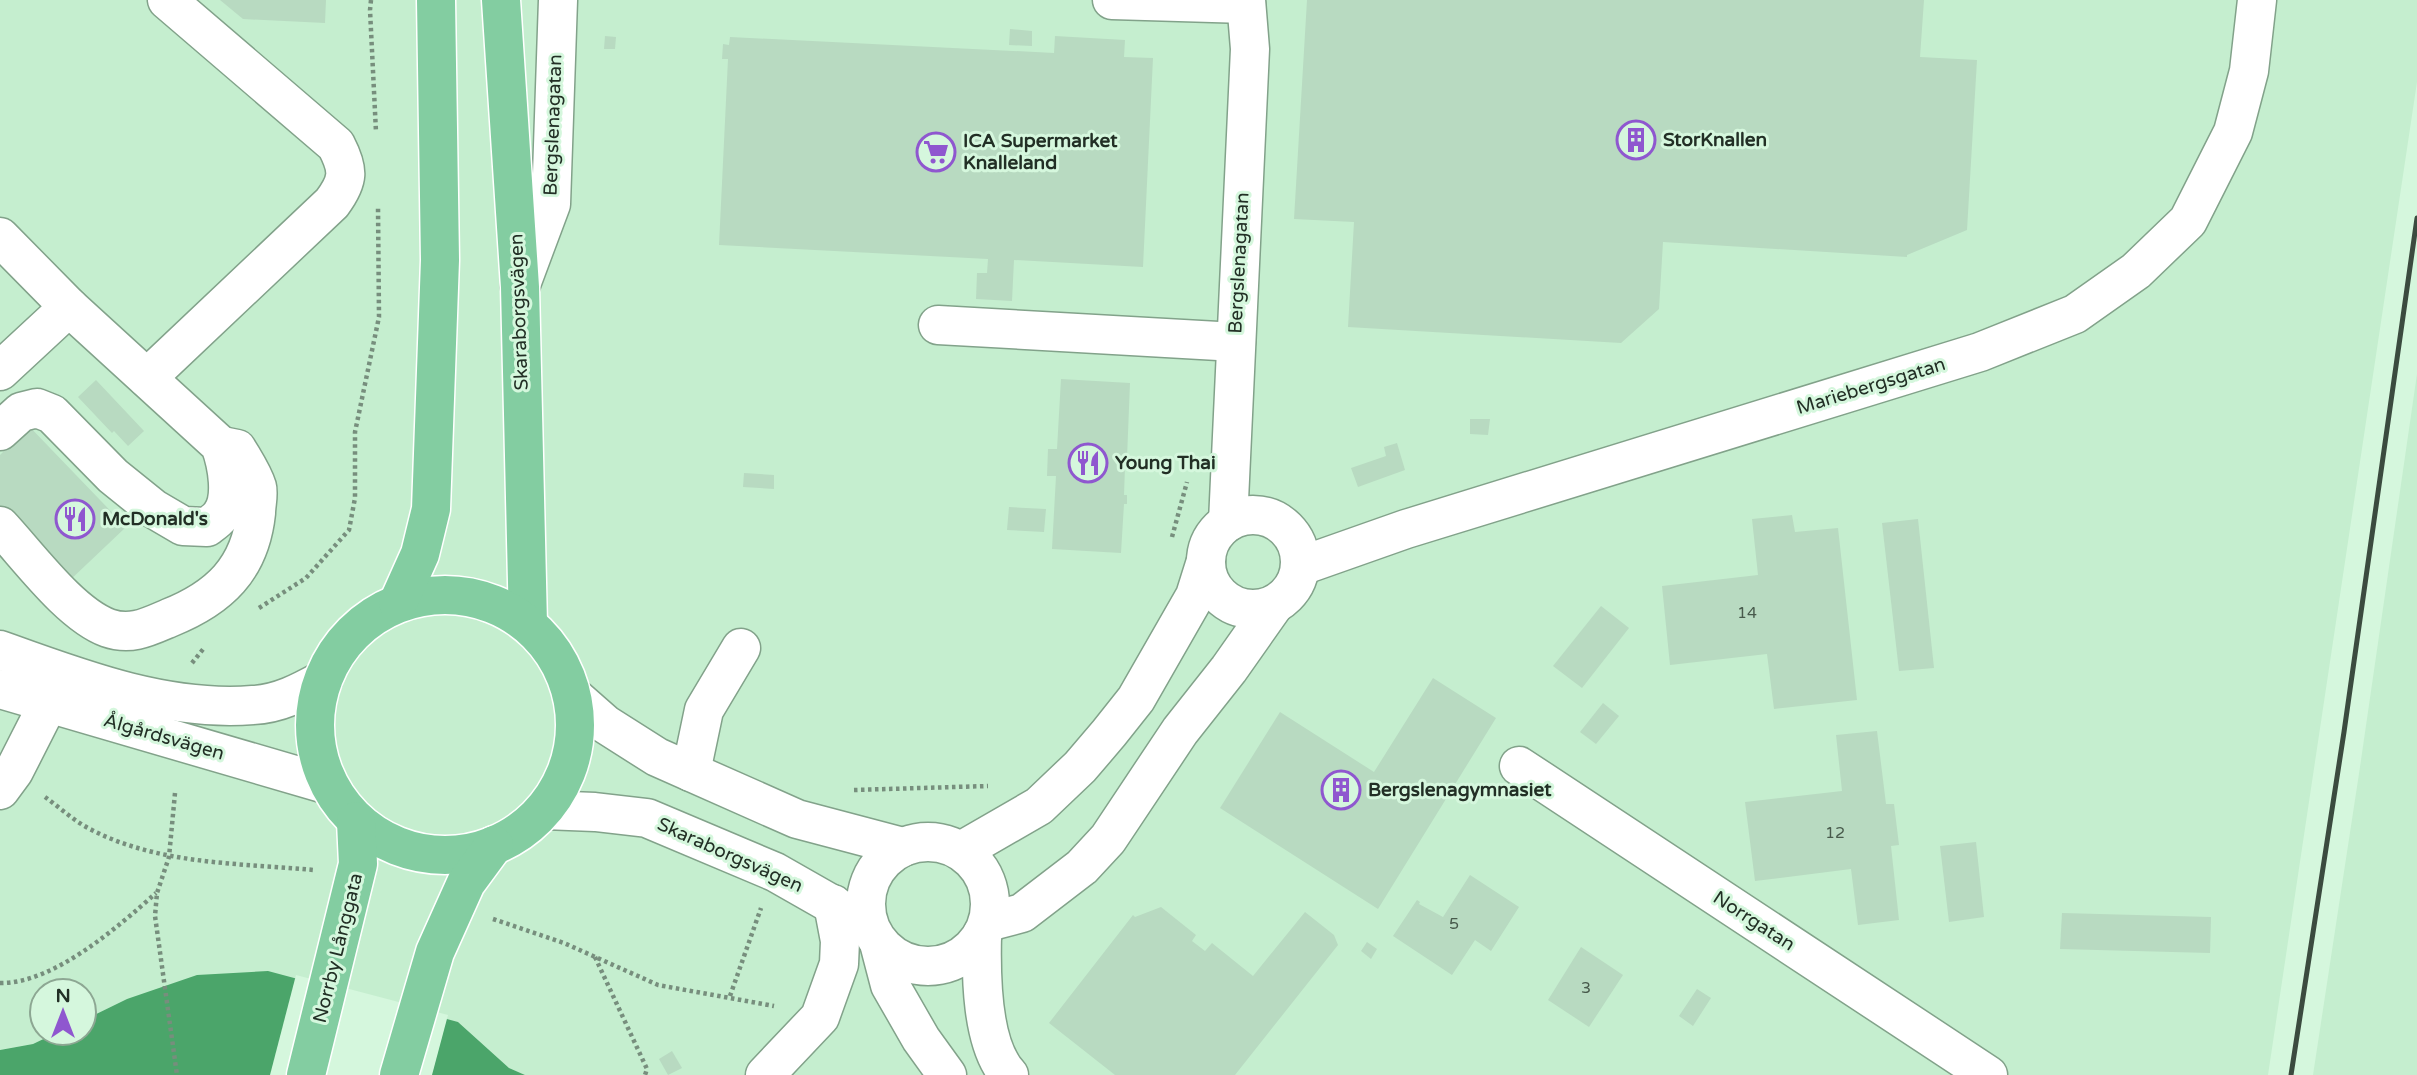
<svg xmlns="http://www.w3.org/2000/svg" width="2417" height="1075" font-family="'Varela Round',sans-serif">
<rect width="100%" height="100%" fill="#d5f7dd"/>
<g fill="#c5eecf">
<path d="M0,0H2417V82L2268,1075H525L509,1068L458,1022L127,999L84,1020V991H42V1033H56L33,1044L0,1050Z"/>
<path d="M2417,374V1075H2313L2360,767Z"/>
</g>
<path fill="#4ba56a" d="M268,971L458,1022L509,1068L525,1075H0V1050L33,1044L56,1033H84V1020L127,999L197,975Z"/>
<path fill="#d5f7dd" d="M296,975L448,1015L432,1075H270Z"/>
<g fill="#b8dac1">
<path d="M220,0H326L325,23L243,19Z"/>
<path d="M1307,0H1924L1920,57L1977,60L1967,230L1907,255V257L1663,242L1659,309L1621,343L1348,327L1354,222L1294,219Z"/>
<path d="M1010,29L1032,31V46L1009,45Z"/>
<path d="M605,36L616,37L615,49H604Z"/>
<path d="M1055,36L1125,40L1124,57L1153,58L1143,267L1014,260L1012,301L976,299L977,273H987L988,259L719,245L728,59H722L723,44L729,45L730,37L1054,53Z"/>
<path d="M1061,379L1130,383L1127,458H1129L1128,468L1125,467L1124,495H1127V504H1124L1121,553L1052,549L1056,476H1047L1048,449H1057Z"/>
<path d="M96,380L144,431L128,446L114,431L112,433L78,397Z"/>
<path d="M1470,419H1490L1488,435L1470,434Z"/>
<path d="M25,422L126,527L68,582L0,511V455L12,443Z"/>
<path d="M1397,443L1405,470L1358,487L1351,468L1386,456L1384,447Z"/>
<path d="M744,473L774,475V489L743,487Z"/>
<path d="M1009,507L1046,509L1044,532L1007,530Z"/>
<path d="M1792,515L1795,532L1838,528L1857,700L1774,709L1767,654L1670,665L1662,586L1758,575L1752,519Z"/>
<path d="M1918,519L1934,668L1899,671L1882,523Z"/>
<path d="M1601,606L1629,628L1582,688L1553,666Z"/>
<path d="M1433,678L1496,718L1378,909L1220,808L1280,712L1374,772Z"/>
<path d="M1603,703L1619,716L1596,744L1580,732Z"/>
<path d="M1877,731L1886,804H1894L1899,845L1891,846L1899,920L1858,925L1851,869L1755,881L1745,802L1842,791L1836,735Z"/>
<path d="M1976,842L1984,917L1949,922L1940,846Z"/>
<path d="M1470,875L1519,907L1491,951L1475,940L1452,975L1393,936L1417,900L1420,902L1419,904L1443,917Z"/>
<path d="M1161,907L1196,935L1192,941L1205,951L1212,943L1253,976L1305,912L1334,935L1338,945L1235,1075H1115L1049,1023L1133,915L1135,917Z"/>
<path d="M2062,913L2211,917L2210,953L2060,949Z"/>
<path d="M1367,942L1377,949L1371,959L1361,951Z"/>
<path d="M1581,947L1623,975L1589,1027L1548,1000Z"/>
<path d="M1697,989L1711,998L1693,1026L1679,1016Z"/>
<path d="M672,1051L682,1068L668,1075L659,1059Z"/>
</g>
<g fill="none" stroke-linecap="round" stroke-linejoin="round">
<defs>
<g id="minor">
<path d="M1112,0L1246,4"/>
<path d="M0,237L69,307L220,445C227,464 234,499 220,516C217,520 211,524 207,527L183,526L154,509L113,476L52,414L37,408L21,412L0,431"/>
<path d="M520,287L551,204L558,0"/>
<path d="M938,325L1236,342"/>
<path d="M0,371L69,307"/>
<path d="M147,378L332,203C349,180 349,170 336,145L167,0"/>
<circle cx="1253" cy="562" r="47"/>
<path d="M1228,522L1250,49L1246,0"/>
<path d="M0,526C28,556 70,614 108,628C131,636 148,627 169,618C219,598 250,569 256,513C256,505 259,494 257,487C253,474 244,461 237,449L222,446"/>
<path d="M1301,566L1406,529L1980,352L2075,314L2136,271L2188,221L2233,132L2249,71L2257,0"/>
<path d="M0,650C80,679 167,712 253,705C279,704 301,692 323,680"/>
<path d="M0,689L329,785"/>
<path d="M572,695L605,724L657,757L797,819L903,847"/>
<path d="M1519,766L1988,1075"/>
<path d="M691,772L704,710L741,648"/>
<path d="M0,790L14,771L48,704"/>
<path d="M544,810L595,812L647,818L775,872L847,913L868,922"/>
<circle cx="928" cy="904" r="62"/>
<path d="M961,851L1039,806L1080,767L1109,733L1136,699L1195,596L1206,561"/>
<path d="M988,922L1022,913L1082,867L1108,839L1180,731L1229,669L1274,605"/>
<path d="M982,935C981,974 981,1045 1009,1075"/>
<path d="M879,943L890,985L921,1039L947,1075"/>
<path d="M765,1075L820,1017L839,964L840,941L833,904"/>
</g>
<g id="major">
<path d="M501,0L520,287L528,624"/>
<circle cx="445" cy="725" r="130"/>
<path d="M398,603L420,554L431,509L440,260L436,0"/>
<path d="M306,1075L358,864L356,821"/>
<path d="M399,1075L435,952L466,883L494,845"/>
</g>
</defs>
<use href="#minor" stroke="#82a28a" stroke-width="41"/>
<use href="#major" stroke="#fff" stroke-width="41"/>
<g stroke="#778e7d" stroke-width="4.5" stroke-dasharray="3.5 3.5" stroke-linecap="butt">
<path d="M371,0L370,10L376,132"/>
<path d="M1172,537L1187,482"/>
<path d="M259,608L306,578L349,530L355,498V432L379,317L378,207"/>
<path d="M192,663L204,648"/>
<path d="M854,790L988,786"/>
<path d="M175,793L169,857L157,893L155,916L177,1075"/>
<path d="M45,797C59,807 73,820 88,828C157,865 239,863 314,870"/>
<path d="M493,919L564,943L658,985L774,1006"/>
<path d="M595,957L647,1069L645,1075"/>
<path d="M0,983C53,984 118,927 156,893"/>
<path d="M730,996L761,908"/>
</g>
<use href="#minor" stroke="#fff" stroke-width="38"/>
<use href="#major" stroke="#83cda1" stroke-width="38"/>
<path stroke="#3b4b3f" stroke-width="5" d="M2291,1075L2344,732L2417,218"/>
</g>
<defs>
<symbol id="building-ring" viewBox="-11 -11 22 22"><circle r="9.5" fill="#d5f7dd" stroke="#8f57cf" stroke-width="1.5"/><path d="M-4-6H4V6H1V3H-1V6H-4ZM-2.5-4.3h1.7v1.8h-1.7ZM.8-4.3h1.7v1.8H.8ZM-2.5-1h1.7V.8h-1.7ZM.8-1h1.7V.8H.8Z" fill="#8f57cf"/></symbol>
<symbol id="supermarket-ring" viewBox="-11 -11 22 22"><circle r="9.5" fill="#d5f7dd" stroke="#8f57cf" stroke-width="1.5"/><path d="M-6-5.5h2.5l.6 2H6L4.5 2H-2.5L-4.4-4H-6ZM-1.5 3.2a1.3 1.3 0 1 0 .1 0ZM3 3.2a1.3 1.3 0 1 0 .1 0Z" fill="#8f57cf"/></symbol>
<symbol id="restaurant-ring" viewBox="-11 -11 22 22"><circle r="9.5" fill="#d5f7dd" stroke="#8f57cf" stroke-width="1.5"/><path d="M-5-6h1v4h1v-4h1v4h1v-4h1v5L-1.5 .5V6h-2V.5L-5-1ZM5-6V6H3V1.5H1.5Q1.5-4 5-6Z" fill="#8f57cf"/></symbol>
</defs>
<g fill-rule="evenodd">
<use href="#building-ring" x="1614" y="118" width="44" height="44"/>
<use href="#supermarket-ring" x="914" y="130" width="44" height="44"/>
<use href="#restaurant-ring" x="1066" y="441" width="44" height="44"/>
<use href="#restaurant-ring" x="53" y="497" width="44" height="44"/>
<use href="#building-ring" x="1319" y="768" width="44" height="44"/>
</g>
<g text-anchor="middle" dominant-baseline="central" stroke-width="6" stroke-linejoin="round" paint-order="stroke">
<g font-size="16" fill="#485a4c">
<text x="1747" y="613">14</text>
<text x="1835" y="833">12</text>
<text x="1454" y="924">5</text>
<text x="1586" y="988">3</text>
</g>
<g font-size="19" fill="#222f25" stroke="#d5f7dd">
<text transform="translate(553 125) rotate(-88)">Bergslenagatan</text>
<text transform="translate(1239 263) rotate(-87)">Bergslenagatan</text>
<text transform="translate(519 312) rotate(-92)">Skaraborgsvägen</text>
<text transform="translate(1871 386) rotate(-17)">Mariebergsgatan</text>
<text transform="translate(164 737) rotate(16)">Ålgårdsvägen</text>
<text transform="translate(730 855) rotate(24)">Skaraborgsvägen</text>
<text transform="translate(1754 921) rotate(33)">Norrgatan</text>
<text transform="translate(338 948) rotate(-76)">Norrby Långgata</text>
</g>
<g font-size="19" font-weight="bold" fill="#222f25" stroke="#d5f7dd" text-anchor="start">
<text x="1663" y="140">StorKnallen</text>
<text x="963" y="141">ICA Supermarket<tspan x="963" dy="22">Knalleland</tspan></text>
<text x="1115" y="463">Young Thai</text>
<text x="102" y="519">McDonald's</text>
<text x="1368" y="790">Bergslenagymnasiet</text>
</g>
</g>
<g transform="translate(63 1012)"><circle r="33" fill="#d5f7dd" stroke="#8da793" stroke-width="2"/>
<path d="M0-5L12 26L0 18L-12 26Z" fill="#8f57cf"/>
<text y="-10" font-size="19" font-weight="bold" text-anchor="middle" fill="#222f25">N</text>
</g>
</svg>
